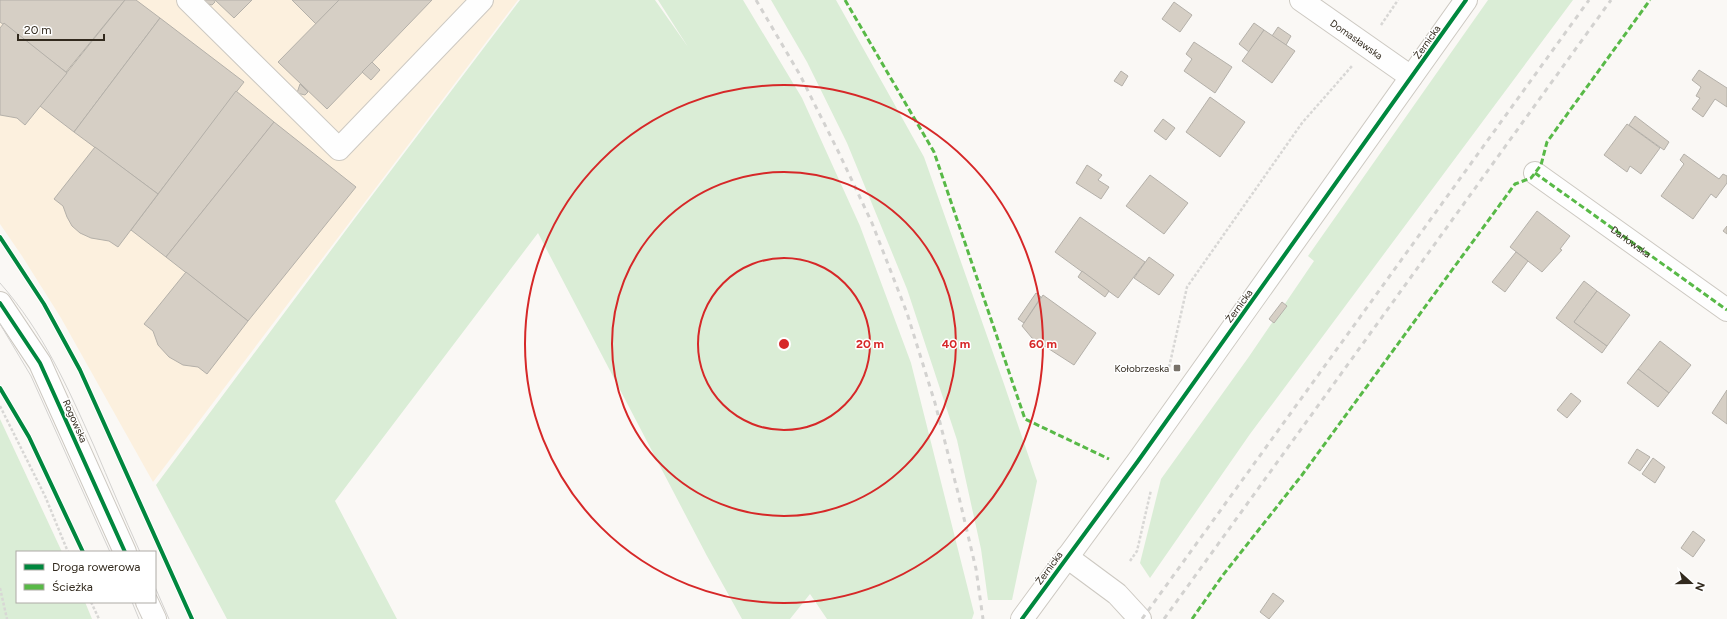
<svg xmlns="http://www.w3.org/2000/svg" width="1727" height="619" font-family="Figtree,sans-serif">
<rect width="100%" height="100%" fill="#faf8f5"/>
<path fill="#fcf0de" d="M0,0H518L153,482L61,318L22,256L0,224Z"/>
<g fill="#daedd6">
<path d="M520,0H655L688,47L658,0H743L802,98L860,226L911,363L974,613L972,619H827L810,594L790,619H742L707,556L538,233L335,501L397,619H227L156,485L355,218Z"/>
<path d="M771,0H836L924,157L1004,384L1037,481L1012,600H988L981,549L957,440L907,289L847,143L807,62Z"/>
<path d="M1488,0H1573L1250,434L1150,578L1140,563L1161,479L1248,358L1314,261L1308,256Z"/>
<path d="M0,419L62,552H17V602H85L92,619H0Z"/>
</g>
<g fill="#d6cfc5" stroke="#b4b0a9">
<path d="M0,0H125L66,72L0,22Z"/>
<path d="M125,0H136L160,18L74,132L40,106Z"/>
<path d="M205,0H214L215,2L212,5L204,3Z"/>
<path d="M215,0H252L234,18Z"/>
<path d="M292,0H339L316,24Z"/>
<path d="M339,0H432L327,109L278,62Z"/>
<path d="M1174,2L1192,15L1180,32L1162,19Z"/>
<path d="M160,18L244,82L158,194L74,132Z"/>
<path d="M4,23L67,73L25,125L17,118L0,115V28Z"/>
<path d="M1254,23L1264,30L1249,52L1239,44Z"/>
<path d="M1278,27L1291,36L1286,45L1272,36Z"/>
<path d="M1264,30L1295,51L1272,83L1242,61Z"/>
<path d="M1194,42L1232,67L1215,93L1184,71L1192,59L1186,54Z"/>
<path d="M372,62L380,70L371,80L362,72Z"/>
<path d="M1699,70L1727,88V107L1715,99L1703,117L1692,109L1700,98L1696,96L1701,87L1692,80Z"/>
<path d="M1121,71L1128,76L1122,86L1114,81Z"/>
<path d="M300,84L308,92L305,95L297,93Z"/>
<path d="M236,91L274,122L166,257L131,230Z"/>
<path d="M1210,97L1245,122L1220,157L1186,132Z"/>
<path d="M1635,116L1669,142L1664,150L1629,125Z"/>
<path d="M1163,119L1175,128L1166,140L1154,131Z"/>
<path d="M274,122L356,187L248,321L166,257Z"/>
<path d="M1627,124L1660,148L1641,174L1630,166L1627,172L1604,155Z"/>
<path d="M95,147L158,194L118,247L109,241L91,238L80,233L72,226L67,217L63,206L54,199Z"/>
<path d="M1684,154L1719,179L1723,174L1727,176V183L1716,198L1711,194L1693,219L1661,196L1684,164L1680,160Z"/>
<path d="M1087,165L1102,175L1098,180L1109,187L1101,199L1076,183Z"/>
<path d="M1150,175L1188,203L1164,234L1126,206Z"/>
<path d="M1537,211L1570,236L1560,249L1562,250L1542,272L1510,247Z"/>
<path d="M1080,217L1145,262L1118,298L1055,252Z"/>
<path d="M1727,226V234L1723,231Z"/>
<path d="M1516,252L1528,261L1505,292L1492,282Z"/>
<path d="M1149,257L1174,275L1159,295L1134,278Z"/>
<path d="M1082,271L1109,291L1105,297L1078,277Z"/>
<path d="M186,272L248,321L207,374L198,367L183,365L169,357L158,345L153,331L144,324Z"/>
<path d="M1584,281L1597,291L1574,322L1607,346L1602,353L1556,318Z"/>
<path d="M1597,291L1630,315L1607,346L1574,322Z"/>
<path d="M1036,293L1041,297L1024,323L1018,319Z"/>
<path d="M1043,295L1096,333L1074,365L1032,338L1022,326Z"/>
<path d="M1282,302L1287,306L1274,323L1269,319Z"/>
<path d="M1660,341L1691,365L1669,393L1638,369Z"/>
<path d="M1638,369L1669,393L1658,407L1627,383Z"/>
<path d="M1727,390V424L1712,413Z"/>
<path d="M1571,393L1581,401L1567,418L1557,410Z"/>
<path d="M1637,449L1650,457L1640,471L1628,463Z"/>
<path d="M1653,458L1665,467L1655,483L1642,474Z"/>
<path d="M1693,531L1705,540L1693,557L1681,548Z"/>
<path d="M1273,593L1284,601L1269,619L1260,612Z"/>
</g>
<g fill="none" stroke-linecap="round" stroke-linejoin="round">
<defs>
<g id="minor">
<path d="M188,0L339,149L482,0"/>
<path id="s1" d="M1301,0L1411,77"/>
<path d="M1535,173L1727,310"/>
<path d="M0,303L40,363L125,552"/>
<path d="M1067,557L1117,594L1140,619"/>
<path d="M147,602L155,619"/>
<path d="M1022,619L1138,461L1466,0"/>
</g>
</defs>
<use href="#minor" stroke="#cdc9c2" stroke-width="24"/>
<g stroke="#d8d7d5" stroke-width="2.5" stroke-dasharray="3 2" stroke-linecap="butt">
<path d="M1381,25L1398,0"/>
<path d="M1168,372L1187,287L1302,123L1352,66"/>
<path d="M0,406L45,496L68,552"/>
<path d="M1130,561L1137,551L1151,490"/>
<path d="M0,588L7,619"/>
<path d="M91,602L99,619"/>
</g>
<use href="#minor" stroke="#fefefe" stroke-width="22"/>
<g stroke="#d3d2d0" stroke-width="1">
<path d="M0,283C44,333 67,386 94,446C109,481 124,517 140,552"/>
<path d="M0,324L31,376L110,552"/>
<path d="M155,587L169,619"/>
<path d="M132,602L139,619"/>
</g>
<g stroke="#d3d2d0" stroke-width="3" stroke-dasharray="5 5" stroke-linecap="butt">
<path d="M756,0L800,75L839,153L872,223L907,313L935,403L958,493L976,569L983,619"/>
<path d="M1142,619L1589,0"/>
<path d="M1164,619L1611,0"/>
</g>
<g stroke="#58b947" stroke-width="3" stroke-dasharray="6 3" stroke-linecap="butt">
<path d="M845,0L934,152L1025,419L1109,459"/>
<path id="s2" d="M1535,173L1727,310"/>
<path d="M1192,619L1223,575L1302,475L1515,184L1531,178L1535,173L1541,165L1547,142L1650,0"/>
</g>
<defs>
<g id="cycleway">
<path d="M0,237L44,304L80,370L192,619"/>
<path d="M0,303L40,363L125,552"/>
<path d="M0,388L29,437L83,552"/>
<path d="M1022,619L1138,461L1466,0"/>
</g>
</defs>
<use href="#cycleway" stroke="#fff" stroke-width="6"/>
<use href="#cycleway" stroke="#00873e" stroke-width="4"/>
</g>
<g fill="none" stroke="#d62828" stroke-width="2">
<circle cx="784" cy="344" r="86"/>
<circle cx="784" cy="344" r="172"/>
<circle cx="784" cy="344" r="259"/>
</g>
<rect fill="#787269" stroke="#fff" stroke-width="1.5" x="1173" y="364" width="8" height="8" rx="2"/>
<g text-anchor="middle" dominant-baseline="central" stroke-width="3" stroke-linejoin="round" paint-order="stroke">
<g font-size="10" fill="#322a1e" stroke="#fff">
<text stroke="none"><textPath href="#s1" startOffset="68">Domasławska</textPath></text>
<text transform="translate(1427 42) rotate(-55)">Żernicka</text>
<text stroke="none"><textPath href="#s2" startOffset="118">Darłowska</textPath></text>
<text transform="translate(1239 306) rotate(-54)">Żernicka</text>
<text transform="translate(75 421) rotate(66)">Rogowska</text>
<text transform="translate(1049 568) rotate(-54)">Żernicka</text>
</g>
<g font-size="10" fill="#322a1e" stroke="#fff" text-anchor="end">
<text x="1169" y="368">Kołobrzeska</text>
</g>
</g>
<circle cx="784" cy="344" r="6" fill="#d62828" stroke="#fff" stroke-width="2"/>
<g font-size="12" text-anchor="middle" font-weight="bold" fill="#d62828" stroke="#fff" stroke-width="3" stroke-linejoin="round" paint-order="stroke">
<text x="870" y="348">20 m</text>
<text x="956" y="348">40 m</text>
<text x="1043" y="348">60 m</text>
</g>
<rect x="16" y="551" width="140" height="52" fill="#ffffff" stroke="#adaaa5"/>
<rect x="24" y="564" width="20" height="6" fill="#00873e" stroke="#adaaa5"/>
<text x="52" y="571" font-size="12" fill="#322a1e">Droga rowerowa</text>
<rect x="24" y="584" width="20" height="6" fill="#58b947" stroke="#adaaa5"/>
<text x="52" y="591" font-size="12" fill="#322a1e">Ścieżka</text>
<g transform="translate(1691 583) rotate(111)" stroke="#ffffff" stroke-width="3" paint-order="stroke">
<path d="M0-3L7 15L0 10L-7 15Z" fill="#322a1e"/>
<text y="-6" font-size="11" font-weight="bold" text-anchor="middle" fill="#322a1e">N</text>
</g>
<path d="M18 34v6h86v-6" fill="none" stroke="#322a1e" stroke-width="2"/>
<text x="24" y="34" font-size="12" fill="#322a1e" stroke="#ffffff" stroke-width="3" paint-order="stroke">20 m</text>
</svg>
